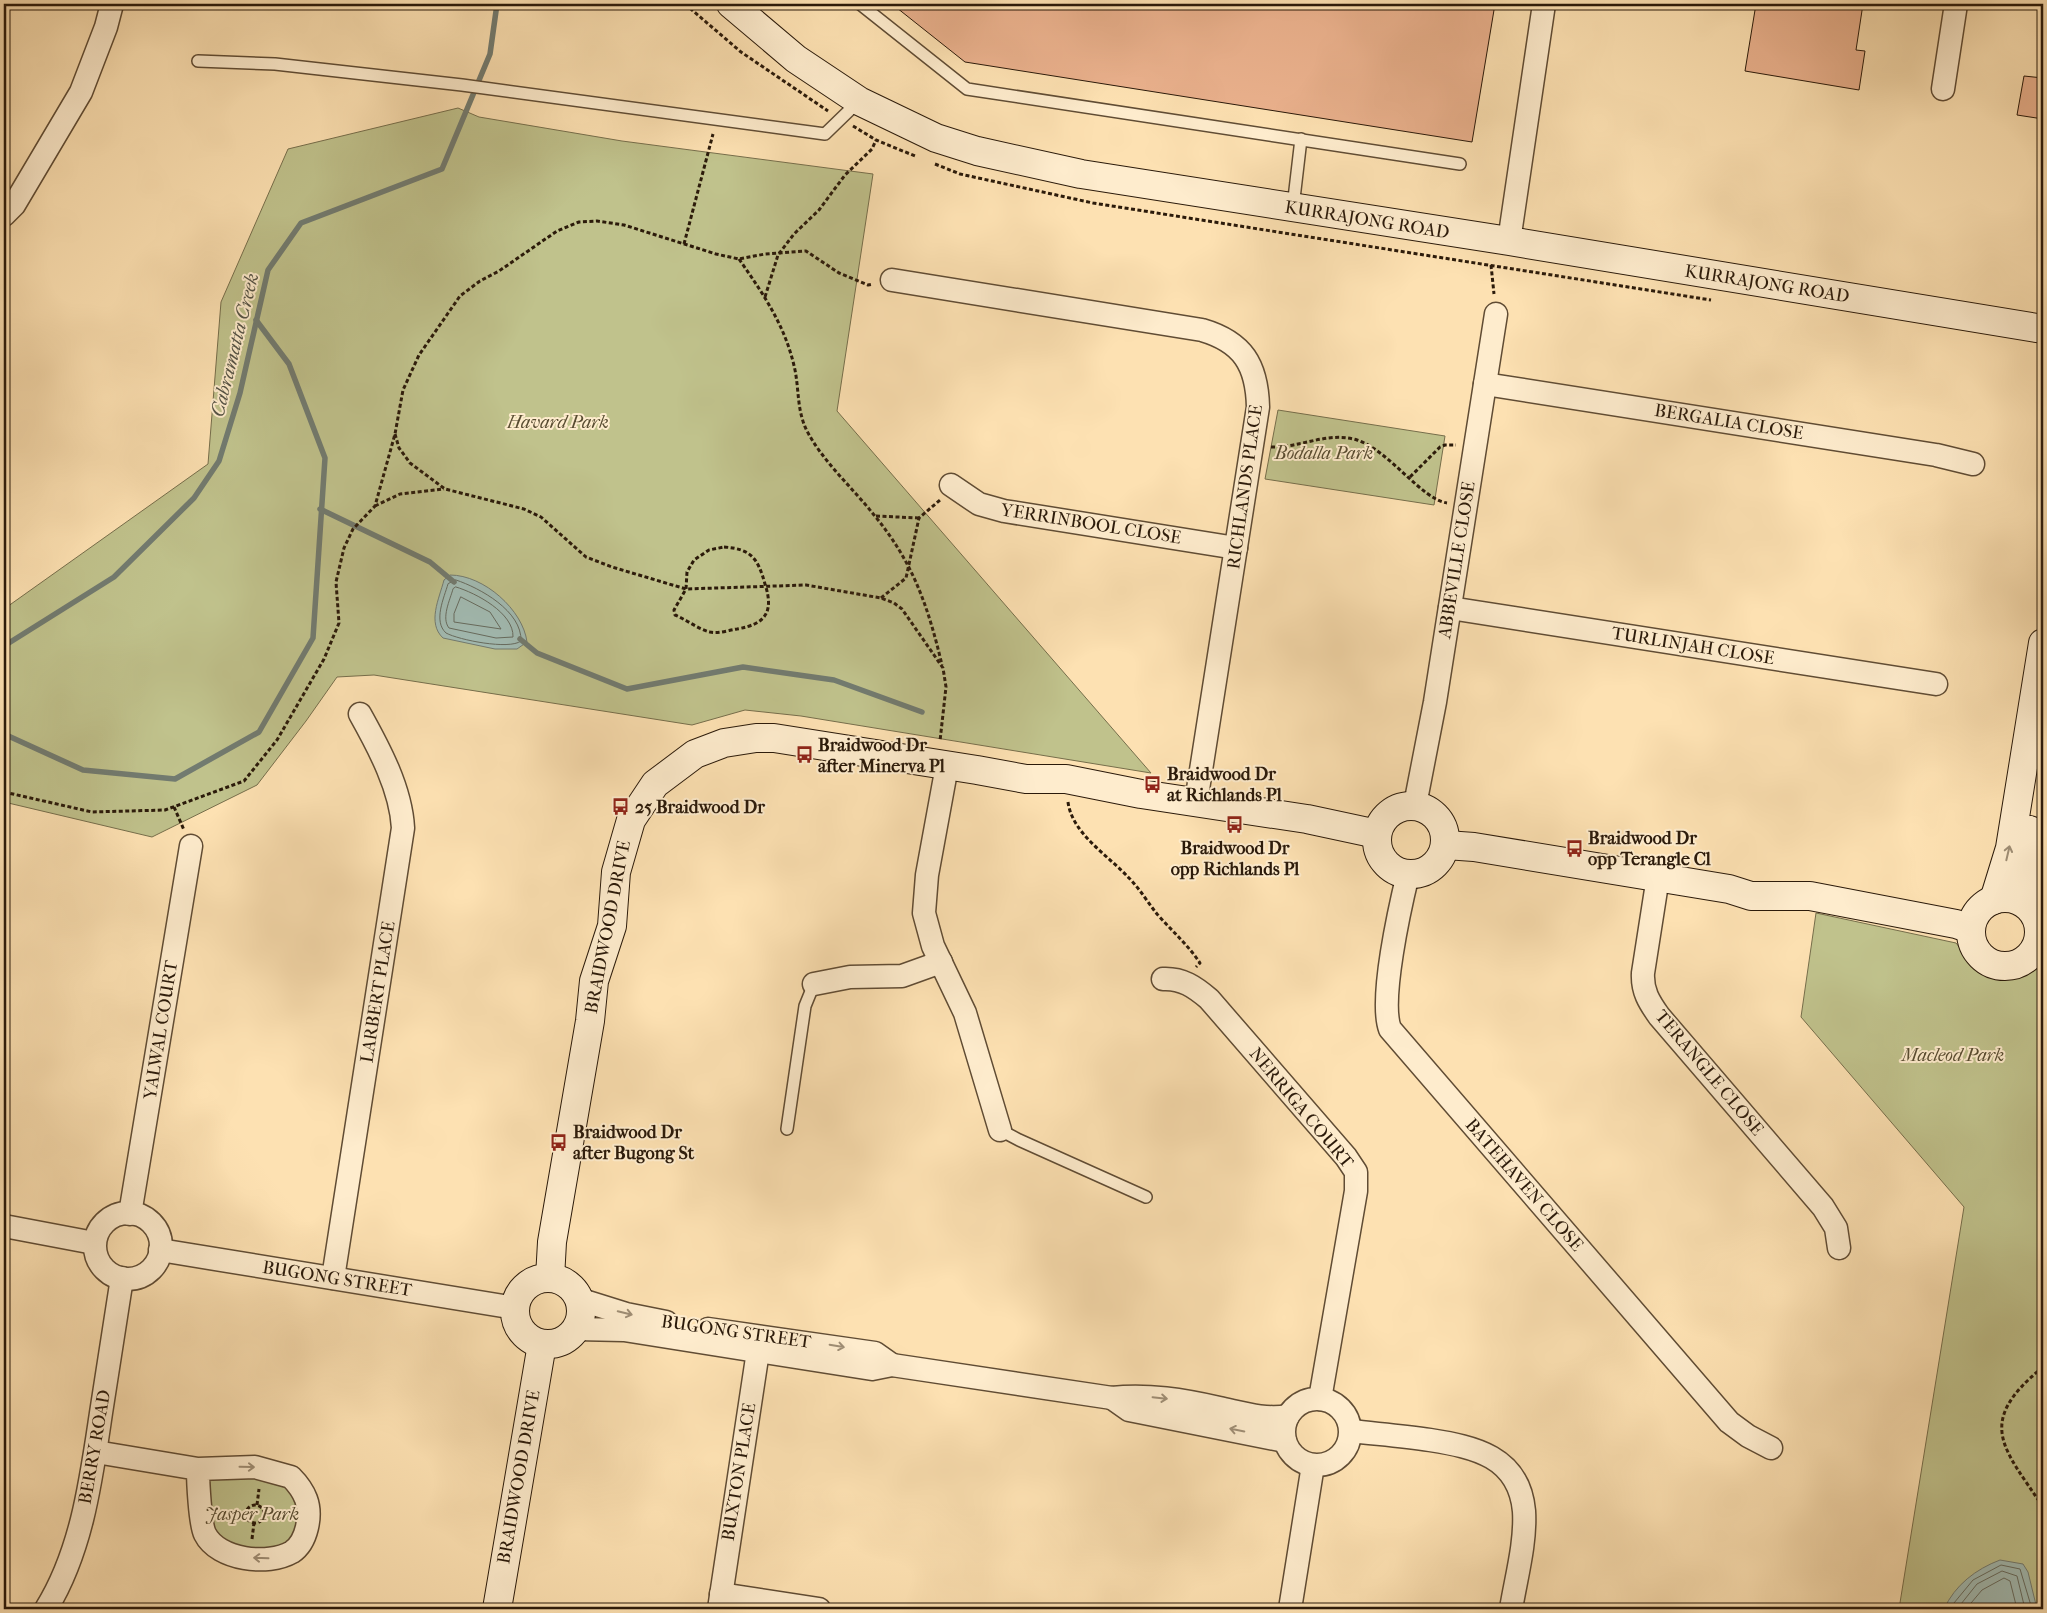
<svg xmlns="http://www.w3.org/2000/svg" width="2047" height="1613" font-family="'IM FELL French Canon',serif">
<rect width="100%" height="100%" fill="#fde1b2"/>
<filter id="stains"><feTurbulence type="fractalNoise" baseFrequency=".004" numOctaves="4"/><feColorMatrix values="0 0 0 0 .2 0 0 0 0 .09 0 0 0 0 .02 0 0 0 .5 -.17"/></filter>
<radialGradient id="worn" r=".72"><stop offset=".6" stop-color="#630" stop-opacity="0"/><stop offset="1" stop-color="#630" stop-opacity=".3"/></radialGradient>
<g fill="#c0c28c" stroke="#766e4b">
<path d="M458,108L479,117L622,141L873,174L837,411L1151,773L801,716L745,710L692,725L374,675L337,677L306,721L257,785L152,837L4,802V609L208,464L221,302L288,149Z"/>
<path d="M1278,410L1445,436L1434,505L1265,479Z"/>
<path d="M1816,913L1956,943L1973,964L1998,977L2024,972L2043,958V1609H1899L1964,1207L1801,1017Z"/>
<path d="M206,1476L269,1479L297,1492L301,1533L270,1554L215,1539Z"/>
</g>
<g fill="#a2bcb4" stroke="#727b70">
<path d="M450,575C484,575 523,610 527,642L517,649H495L443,638C427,623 439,599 444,580Z"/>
<path d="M2000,1560L2023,1564L2028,1572L2037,1609H1944C1955,1585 1976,1569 2000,1560Z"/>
</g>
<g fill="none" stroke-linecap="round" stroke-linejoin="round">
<g stroke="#666b5f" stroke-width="1">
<path d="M456,580C480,588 522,611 521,641C509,650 459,640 446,633C433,621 444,598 448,584Z"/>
<path d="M456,587C476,593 514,613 513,637L496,638L449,628C441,618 450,600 453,589Z"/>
<path d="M461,597L490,612L501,629L454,622V614Z"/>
<path d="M1949,1609L1973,1580L2001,1565L2020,1569L2032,1609"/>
<path d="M1957,1609L1977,1584L2002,1571L2017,1576L2025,1609"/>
<path d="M1966,1609L1982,1590L2004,1578L2010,1581L2017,1609"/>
</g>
<g stroke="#727b70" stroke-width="5.5">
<path d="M320,509L430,562L454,582"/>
<path d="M520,639L537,653L627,689L743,667L834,680L922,712"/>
<path d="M4,646L114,577L194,498L219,461L240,393L268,270L301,223L442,169L490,54L497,4"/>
<path d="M4,734L83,770L175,779L259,732L313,638L325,458L289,364L256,320"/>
</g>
</g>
<g fill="#eab18d" stroke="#2b1a0a">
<path d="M892,4H1495L1472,142L965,62Z"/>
<path d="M1756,4H1863L1856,50L1865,51L1859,90L1745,71Z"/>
<path d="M2024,76L2043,78V119L2017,115Z"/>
</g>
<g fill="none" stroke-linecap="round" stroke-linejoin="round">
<defs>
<g id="lane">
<path d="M860,4L967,89L1460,164"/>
<path d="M198,61L275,64L462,85L825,134L859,101"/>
<path d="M1293,207L1301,139"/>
<path d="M787,1129L805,1006L814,984"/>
<path d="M1000,1130L1019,1140L1146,1197"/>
</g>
<g id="street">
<path d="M1943,89L1956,4"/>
<path d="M4,215L14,205L81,92L106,27L112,4"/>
<path d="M1509,241L1544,4"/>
<path d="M892,280L1202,330C1243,342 1257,365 1258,407L1196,802"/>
<path d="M1485,384L1936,455L1973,464"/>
<path d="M951,485L979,504L1004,511L1236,548"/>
<path d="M1450,608L1936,684"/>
<path d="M947,766L927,875L924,913L933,946L965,1013L1000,1130"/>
<path d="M1415,805L1435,702L1496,314"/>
<path d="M1408,874C1400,907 1379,1000 1390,1029L1729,1422L1748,1436L1771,1448"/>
<path d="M1658,877L1643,973C1642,991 1649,1002 1659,1016L1823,1207L1836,1228L1839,1248"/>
<path d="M1163,979C1182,978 1195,987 1209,999L1346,1157L1356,1172V1191L1320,1399"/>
<path d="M814,984L850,977L902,976L941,962"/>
<circle cx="128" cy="1246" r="33"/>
<path d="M130,1214L191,846"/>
<path d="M4,1226L94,1243"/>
<path d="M160,1250L515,1308"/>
<path d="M333,1278L403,828C401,789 379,748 360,714"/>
<path d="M578,1299L626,1314L666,1322"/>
<path d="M576,1329L624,1330L872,1369L892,1365L1112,1398C1148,1394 1184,1400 1219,1408C1243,1413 1264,1420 1288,1416"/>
<path d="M708,1329L875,1353L892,1365"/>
<path d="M1112,1398L1129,1410L1285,1441"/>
<circle cx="1317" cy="1432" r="33"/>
<path d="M1351,1431C1377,1434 1403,1436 1430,1440C1474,1447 1519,1456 1524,1511C1526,1543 1516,1578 1511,1609"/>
<path d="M96,1452L198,1469L255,1467L291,1477C297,1483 303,1491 306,1499C312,1515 307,1542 292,1552C268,1566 218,1560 205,1534C200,1524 198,1481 198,1469"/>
<path d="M721,1594L819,1609"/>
<path d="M46,1609C82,1551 91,1480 101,1413C108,1368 115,1323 122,1278"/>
<path d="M719,1609L760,1338"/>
<path d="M1290,1609L1313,1465"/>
</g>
<g id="secondary">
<path d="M731,4L796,59L859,101L936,138L977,151L1081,174L1509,241L2043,329"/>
<circle cx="1411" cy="840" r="34"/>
<path d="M2030,830C2026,860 2023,880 2031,909"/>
<path d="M1446,845L1474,847L1729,889L1751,896H1810L1956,924L1971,929"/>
<circle cx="2005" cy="932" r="34"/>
<path d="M1994,900L2010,848L2043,643"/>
<path d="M550,1278L552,1242L590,1021L594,981L612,926L616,872L631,820L655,784L695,754L724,743L756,738H774L977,770L1026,779H1066L1141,794L1307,819L1377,834"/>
<circle cx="548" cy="1311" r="33"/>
<path d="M497,1609L542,1344"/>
</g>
</defs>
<use href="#lane" stroke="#604c34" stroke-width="14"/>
<use href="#street" stroke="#604c34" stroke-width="25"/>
<use href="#secondary" stroke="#2b1a0a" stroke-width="30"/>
<g stroke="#2b1a0a" stroke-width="3" stroke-dasharray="4 2.5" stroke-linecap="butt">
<path d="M685,4L741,52L828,111"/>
<path d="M853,126L876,140L915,156"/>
<path d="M935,164L960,174L1093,203L1711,300"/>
<path d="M684,244L713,134"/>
<path d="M739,259C764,295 786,327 795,370C799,390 797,409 806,429C822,461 852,487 874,515C913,562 928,606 942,665"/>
<path d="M1491,265L1494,294"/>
<path d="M765,297L778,255L794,234L819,210L845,175L872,149L876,140"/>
<path d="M395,434L399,448L410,463L445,489L524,509L541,517L586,557L612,567L686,589L806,585L881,598L894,603L902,609L943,668L946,687L940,741"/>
<path d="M1271,447C1300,448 1328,431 1357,440C1390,451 1421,499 1447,503"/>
<path d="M1410,477L1440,447L1445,445H1456"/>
<path d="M375,506L400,494L444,489"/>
<path d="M876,516L919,518"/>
<path d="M724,547C752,549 758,559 765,584C774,612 766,624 737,629C729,630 719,634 710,632C698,629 687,620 675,615L674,610L686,589L687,572L694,560L709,550Z"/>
<path d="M881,598L906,578L919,518L940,500"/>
<path d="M4,792L92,812L165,810L244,781L277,740L324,659L339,623L336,582L344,548L353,529L375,506L395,434L403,390L419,355L460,296L480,281L499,271L557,231L579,222L597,221L624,225L716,254L739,259L765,254L806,251L839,273L868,285L873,284"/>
<path d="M1068,802C1072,834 1109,856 1129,878C1140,889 1148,903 1157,914C1172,931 1188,945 1200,963L1196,967"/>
<path d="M174,807L184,830"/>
<path d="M2043,1367C1974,1423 2004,1448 2043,1507"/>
<circle cx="255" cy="1514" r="9"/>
<path d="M257,1505L259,1489"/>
<path d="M252,1539L254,1523"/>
</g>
<use href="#lane" stroke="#feeccd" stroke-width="11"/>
<use href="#street" stroke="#feeccd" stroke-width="22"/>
<use href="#secondary" stroke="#feeccd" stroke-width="28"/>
</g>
<defs><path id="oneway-shaft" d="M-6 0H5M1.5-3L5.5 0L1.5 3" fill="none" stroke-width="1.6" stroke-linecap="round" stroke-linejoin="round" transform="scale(1.25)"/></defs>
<g stroke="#9f8e75">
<use href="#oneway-shaft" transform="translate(2008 853) rotate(-77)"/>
<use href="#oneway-shaft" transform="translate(625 1313) rotate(14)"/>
<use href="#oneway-shaft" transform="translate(837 1346) rotate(10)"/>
<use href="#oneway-shaft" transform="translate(1160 1398) rotate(6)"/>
<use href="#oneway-shaft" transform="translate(1237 1430) rotate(-169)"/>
<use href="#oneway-shaft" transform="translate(247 1467) rotate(1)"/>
<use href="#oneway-shaft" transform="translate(261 1558) rotate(-178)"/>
</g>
<defs>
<symbol id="bus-bare" viewBox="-9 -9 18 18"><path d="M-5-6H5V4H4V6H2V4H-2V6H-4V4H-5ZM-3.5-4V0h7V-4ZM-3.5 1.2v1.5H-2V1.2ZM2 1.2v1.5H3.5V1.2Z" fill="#8f2418" stroke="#feeccd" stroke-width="2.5" paint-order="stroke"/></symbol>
</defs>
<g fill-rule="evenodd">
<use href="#bus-bare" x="792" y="742" width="25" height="25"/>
<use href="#bus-bare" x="1140" y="772" width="25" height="25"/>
<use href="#bus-bare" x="608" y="794" width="25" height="25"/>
<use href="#bus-bare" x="1222" y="812" width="25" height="25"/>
<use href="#bus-bare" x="1562" y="836" width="25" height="25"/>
<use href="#bus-bare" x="546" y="1130" width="25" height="25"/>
</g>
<g text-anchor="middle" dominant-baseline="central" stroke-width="4" stroke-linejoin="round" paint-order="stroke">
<g font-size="18" fill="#2b1a0a" stroke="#feeccd">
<text transform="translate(1367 220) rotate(9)">KURRAJONG ROAD</text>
<text transform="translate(1767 284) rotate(9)">KURRAJONG ROAD</text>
<text transform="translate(1729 422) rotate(9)">BERGALIA CLOSE</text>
<text transform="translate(1245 487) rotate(-82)">RICHLANDS PLACE</text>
<text transform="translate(1091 524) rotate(9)">YERRINBOOL CLOSE</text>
<text transform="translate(1457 560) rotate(-81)">ABBEVILLE CLOSE</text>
<text transform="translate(1693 646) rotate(9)">TURLINJAH CLOSE</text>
<text transform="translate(608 927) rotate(-79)">BRAIDWOOD DRIVE</text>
<text transform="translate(378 992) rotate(-81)">LARBERT PLACE</text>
<text transform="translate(161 1030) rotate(-81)">YALWAL COURT</text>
<text transform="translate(1709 1073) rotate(50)">TERANGLE CLOSE</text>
<text transform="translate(1301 1108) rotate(50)">NERRIGA COURT</text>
<text transform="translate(1524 1185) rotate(49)">BATEHAVEN CLOSE</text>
<text transform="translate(337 1279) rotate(9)">BUGONG STREET</text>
<text transform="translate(736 1332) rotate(8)">BUGONG STREET</text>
<text transform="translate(95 1447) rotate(-80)">BERRY ROAD</text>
<text transform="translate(739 1472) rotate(-81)">BUXTON PLACE</text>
<text transform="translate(519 1477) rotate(-80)">BRAIDWOOD DRIVE</text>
</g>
<g font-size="18" font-style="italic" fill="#584c31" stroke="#feeccd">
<text x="558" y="422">Havard Park</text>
<text x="1324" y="453">Bodalla Park</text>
<text x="1953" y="1055">Macleod Park</text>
<text x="252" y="1514">Jasper Park</text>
</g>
<g font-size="18" font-weight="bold" fill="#2b1a0a" stroke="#feeccd" text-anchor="start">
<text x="818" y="745">Braidwood Dr<tspan x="818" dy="21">after Minerva Pl</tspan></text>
<text x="1167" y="774">Braidwood Dr<tspan x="1167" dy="21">at Richlands Pl</tspan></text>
<text x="635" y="807">25 Braidwood Dr</text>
<text x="1588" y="838">Braidwood Dr<tspan x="1588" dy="21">opp Terangle Cl</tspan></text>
<text x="1235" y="848" text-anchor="middle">Braidwood Dr<tspan x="1235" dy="21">opp Richlands Pl</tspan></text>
<text x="573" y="1132">Braidwood Dr<tspan x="573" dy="21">after Bugong St</tspan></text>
</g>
<g font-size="19" font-style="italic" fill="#555346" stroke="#feeccd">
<text transform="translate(235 345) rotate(-76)">Cabramatta Creek</text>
</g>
</g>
<rect width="2047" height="1613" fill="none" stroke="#fde1b2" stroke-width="20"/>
<rect x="5" y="5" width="2037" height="1603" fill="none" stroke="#2b1a0a" stroke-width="2.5"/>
<rect x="10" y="10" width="2027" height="1593" fill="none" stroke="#2b1a0a"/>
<rect width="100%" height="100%" filter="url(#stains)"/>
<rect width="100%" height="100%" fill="url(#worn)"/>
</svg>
